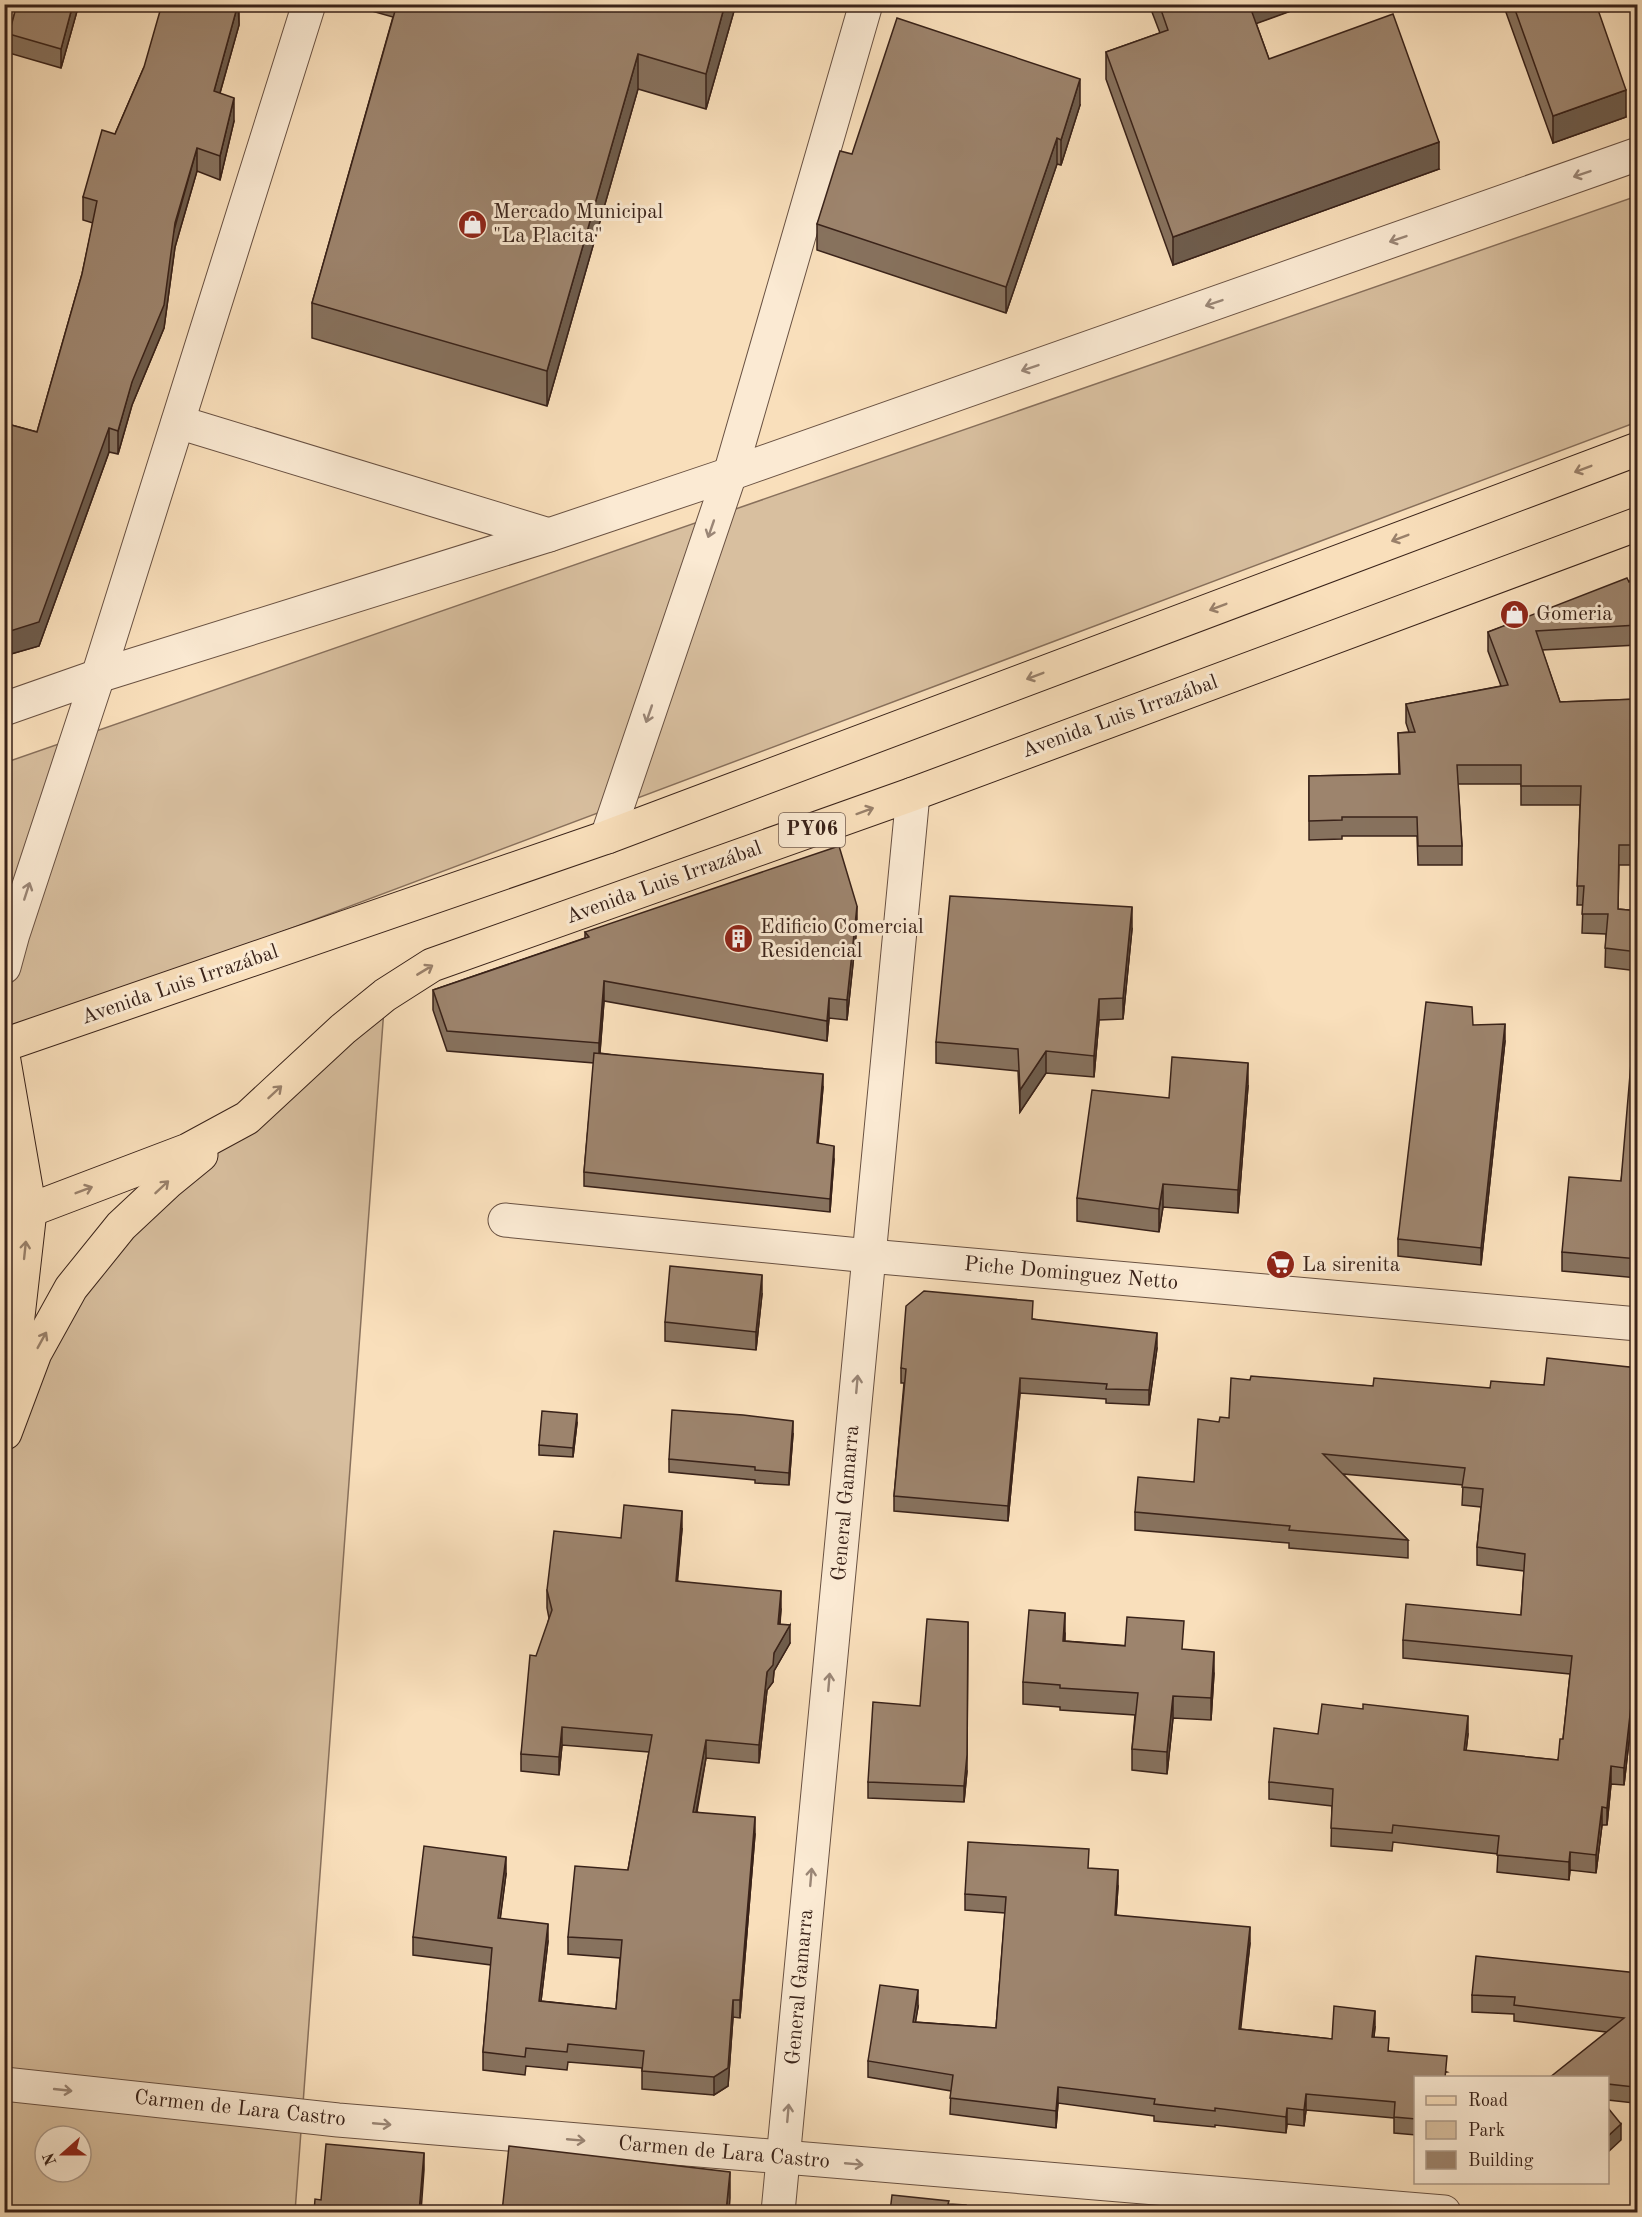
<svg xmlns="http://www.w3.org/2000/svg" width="1642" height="2217" font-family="'Old Standard TT',serif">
<rect width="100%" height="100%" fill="#f9dfbb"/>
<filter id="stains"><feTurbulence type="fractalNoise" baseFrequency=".00333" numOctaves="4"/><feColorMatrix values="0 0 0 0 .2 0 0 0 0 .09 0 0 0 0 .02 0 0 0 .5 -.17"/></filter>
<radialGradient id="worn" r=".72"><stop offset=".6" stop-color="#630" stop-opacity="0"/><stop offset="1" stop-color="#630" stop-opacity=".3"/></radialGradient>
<g fill="#d8bf9f" stroke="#88705c" stroke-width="1.5" fill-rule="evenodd">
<path d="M1637,196V422L5,1036L4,763Z"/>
<path d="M385,995L295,2212H5V1433L71,1288ZM45,2136H81V2172H45Z"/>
</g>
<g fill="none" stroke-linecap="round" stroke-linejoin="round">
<defs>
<g id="minor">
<path d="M178,422L549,535"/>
<path d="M4,709L98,676L549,535L730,474L1638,154"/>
<path d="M607,837L730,474L866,4"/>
<path d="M4,967L13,934L98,676L309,4"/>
<path d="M505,1220L869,1256L1638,1324"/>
<path d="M4,2084L338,2120L1444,2212"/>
<path d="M778,2212L913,794"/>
</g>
<path id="major" d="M4,1061L30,1211L7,1413"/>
<g id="highway">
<path d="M4,1045L607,837L1638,449"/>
<path d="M4,1220L188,1150L247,1118L343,1029L385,995L432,965L913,794L1638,524"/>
<path d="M5,1433L35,1353L71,1288L121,1226L168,1182L201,1155"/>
</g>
</defs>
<use href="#minor" stroke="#695142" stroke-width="35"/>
<use href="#major" stroke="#392219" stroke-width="35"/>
<use href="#highway" stroke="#392219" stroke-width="35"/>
<use href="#minor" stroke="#fbead3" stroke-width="33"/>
<use href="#major" stroke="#f9dfbb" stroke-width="33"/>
<use href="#highway" stroke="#f9dfbb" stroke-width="33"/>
</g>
<g fill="#87725e" stroke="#392219" stroke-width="1.5">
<path d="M17,4H79L61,68L9,53V34Z"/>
<path d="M239,4V25L220,93L234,121L220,180L197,171L175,247L164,328L132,405L118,454L109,452L39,646L4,656V423L37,432L82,274L93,223L83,220V197L115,134L144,67Z"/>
<path d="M361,4H736L706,109L638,89L547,406L312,338V303L393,17L361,8Z"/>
<path d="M1152,4H1310L1256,23L1269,59L1439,169L1173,265L1106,79V52L1160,33L1152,12Z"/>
<path d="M1503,4H1596L1626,117L1553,143Z"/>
<path d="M1080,105L1061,165L1057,164L1006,313L817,250V224L852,154Z"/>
<path d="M1638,578V645L1542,650L1560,702L1638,699V865H1619L1618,909L1638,911V971L1605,967L1606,934L1582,933L1583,905H1577L1580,805H1521V784H1458L1462,846V865H1418L1417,836H1342V839L1309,840V776L1399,774L1398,733L1409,732L1406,723V704L1501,686L1488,651V632Z"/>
<path d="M857,926L847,1020L829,1018L827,1041L604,1001L600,1053L823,1087L818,1143L834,1159L830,1212L584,1186V1172L594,1063L447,1051L433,1010V990L585,938V932Z"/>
<path d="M1132,929L1123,1019L1099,1020L1094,1077L1046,1073L1020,1112L1018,1071L936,1063V1042Z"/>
<path d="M1473,1025L1505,1041L1481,1265L1398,1256V1239Z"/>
<path d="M1638,1052V1278L1562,1271V1252L1621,1181Z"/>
<path d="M1248,1086L1238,1213L1163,1207L1159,1232L1077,1221V1198L1169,1098Z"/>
<path d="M762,1294L756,1350L665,1341V1322Z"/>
<path d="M1033,1319L1157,1348L1149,1405L1106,1403V1399L1020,1393L1008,1521L894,1511V1496L904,1383H901V1368Z"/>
<path d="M1625,1367L1638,1368V1680H1636L1624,1785L1611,1784L1607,1825H1602L1596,1873L1570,1870L1569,1880L1497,1872L1498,1854L1393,1842L1392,1851L1331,1846L1332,1806L1269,1799V1782L1318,1734H1468L1466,1751L1558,1760L1563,1739L1570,1674L1403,1658V1640L1521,1615L1524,1571L1477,1565V1547L1481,1507L1462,1505L1463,1485L1343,1474L1408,1540V1558L1289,1548V1543L1135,1530V1512L1194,1482L1219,1422L1229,1418L1250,1380L1373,1386L1490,1388L1544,1385Z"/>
<path d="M577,1423L573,1457L539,1455V1445Z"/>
<path d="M793,1434L789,1485L755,1483V1480L669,1472V1459Z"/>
<path d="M682,1529L677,1581L781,1609L780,1624L790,1643L774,1671L773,1682L767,1690L759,1763L706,1758L697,1812L755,1834L740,2018L733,2017L728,2086L714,2095L642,2089V2068L568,2062L567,2070L526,2066L525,2075L483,2070V2052L491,1965L413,1955V1937L506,1874L500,1919L548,1941L541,2001L616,2009L620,1958L568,1954V1937L628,1870L649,1752L562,1745L559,1775L521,1771V1754L549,1618L547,1608V1590L621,1538Z"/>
<path d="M1065,1634V1641L1183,1650L1214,1673L1211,1720L1173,1718L1167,1774L1132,1770V1749L1135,1715L1060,1710V1707L1023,1704V1682Z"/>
<path d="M967,1771L964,1802L868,1798V1782Z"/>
<path d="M1118,1886L1116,1915L1250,1943L1240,2029L1332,2039L1375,2027L1374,2037L1389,2051L1447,2072L1416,2078V2135L1394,2133V2118L1306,2110L1304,2126L1287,2124L1286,2133L1215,2125V2127L1154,2121V2116L1058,2103L1056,2128L950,2114L951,2091L868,2077V2061L918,2007L915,2022L996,2028L1005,1913L965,1910V1894Z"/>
<path d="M1638,1973V2059L1634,2103L1608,2100L1606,2032L1514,2021V2014L1472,2012V1995Z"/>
</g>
<g fill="#6e5c4c" stroke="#392219" stroke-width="1.5">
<path d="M73,4H79L61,68V49Z"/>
<path d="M238,4L239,25L214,114V91Z"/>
<path d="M725,4H736L706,109V74Z"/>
<path d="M1247,4H1310L1247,27Z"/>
<path d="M638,54V89L547,406V371Z"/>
<path d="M1080,79V105L1061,165V140Z"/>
<path d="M1626,90V117L1553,143V116Z"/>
<path d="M234,98V121L220,180V156Z"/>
<path d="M1057,138V164L1006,313V287Z"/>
<path d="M1439,142V169L1173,265V237Z"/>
<path d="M197,148V171L175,247L164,328L132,405L118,454V431Z"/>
<path d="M109,428V452L39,646L4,656V633Z"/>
<path d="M857,906V926L847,1020V1000Z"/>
<path d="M1132,907V929L1123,1019V998Z"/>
<path d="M604,981V1001L599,1063V1043Z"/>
<path d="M829,998V1018L827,1041V1021Z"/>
<path d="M1099,999V1020L1094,1077V1056Z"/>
<path d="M1505,1024V1041L1481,1265V1248Z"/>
<path d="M1046,1051V1073L1020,1112V1090Z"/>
<path d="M1248,1063V1086L1238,1213V1190Z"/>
<path d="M823,1074V1087L817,1157V1143Z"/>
<path d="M834,1146V1159L830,1212V1199Z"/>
<path d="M1163,1184V1207L1159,1232V1209Z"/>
<path d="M762,1275V1294L756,1350V1332Z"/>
<path d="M1157,1333V1348L1149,1405V1390Z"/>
<path d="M1020,1378V1393L1008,1521V1506Z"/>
<path d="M577,1414V1423L573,1457V1448Z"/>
<path d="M793,1421V1434L789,1485V1473Z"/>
<path d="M682,1511V1529L676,1599V1581Z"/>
<path d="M781,1591V1609L778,1642V1624Z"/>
<path d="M1065,1613V1634L1063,1663V1641Z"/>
<path d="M968,1622L967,1771L964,1802V1786Z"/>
<path d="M790,1625V1643L774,1671L773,1682L767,1690L759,1763V1745L767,1672L774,1653Z"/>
<path d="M1214,1652V1673L1211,1720V1698Z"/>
<path d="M1636,1662V1680L1624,1785V1768Z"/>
<path d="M1173,1696V1718L1167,1774V1752Z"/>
<path d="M1468,1716V1734L1464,1768V1750Z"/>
<path d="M562,1727V1745L559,1775V1757Z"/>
<path d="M706,1740V1758L693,1829V1812Z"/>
<path d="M1611,1766V1784L1607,1825V1808Z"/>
<path d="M1602,1807V1825L1596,1873V1855Z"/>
<path d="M755,1817V1834L740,2018V2000Z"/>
<path d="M1570,1852V1870L1569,1880V1862Z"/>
<path d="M506,1857V1874L498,1936V1918Z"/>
<path d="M1118,1870V1886L1115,1931V1915Z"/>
<path d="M548,1924V1941L539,2018V2001Z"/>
<path d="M1250,1927V1943L1239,2045V2029Z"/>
<path d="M918,1990V2007L913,2038V2022Z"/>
<path d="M733,2000V2017L728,2086L714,2095V2077Z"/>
<path d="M1375,2011V2027L1372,2053V2037Z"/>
<path d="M1638,2043V2059L1634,2103V2087Z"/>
<path d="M1058,2087V2103L1056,2128V2111Z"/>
<path d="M1306,2094V2110L1304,2126V2110Z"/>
<path d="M1287,2108V2124L1286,2133V2117Z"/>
<path d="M1621,2124V2140L1608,2152V2136Z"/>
<path d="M424,2153V2170L421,2212H419Z"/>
<path d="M730,2172V2198L729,2212H726Z"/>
</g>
<g fill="#9d846d" stroke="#392219" stroke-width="1.5">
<path d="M17,4H73L61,49L9,34Z"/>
<path d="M162,4H238L214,91L234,98L220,156L197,148L175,223L164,305L132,382L118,431L109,428L39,622L4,633V423L37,432L82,274L97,201L83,197L102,130L115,134L144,67Z"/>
<path d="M397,4H725L706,74L638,54L547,371L312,303Z"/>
<path d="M1159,4H1249L1269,59L1393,14L1439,142L1173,237L1106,52L1168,30Z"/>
<path d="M1513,4H1596L1626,90L1553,116Z"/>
<path d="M897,18L1080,79L1061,140L1057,138L1006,287L817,224L840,151L852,154Z"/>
<path d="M1627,578L1629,582L1638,578V625L1536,631L1560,702L1638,699V845H1619L1618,909L1638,911V952L1605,948L1608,914H1582L1584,886H1577L1581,786H1521V765H1457L1462,846H1418L1417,817H1342V820L1309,821V776L1400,774L1398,733L1415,732L1406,704L1508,685L1488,632Z"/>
<path d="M839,846L857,906L847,1000L829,998L827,1021L604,981L599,1043L447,1031L433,990L589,937L585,932Z"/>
<path d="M950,896L1132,907L1123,998L1099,999L1094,1056L1046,1051L1020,1090L1018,1049L936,1042Z"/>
<path d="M1426,1002L1472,1007L1473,1025L1505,1024L1481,1248L1398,1239Z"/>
<path d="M1632,1051L1638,1052V1259L1562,1252L1569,1177L1621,1181Z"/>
<path d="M594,1053L823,1074L817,1143L834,1146L830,1199L584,1172Z"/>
<path d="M1172,1057L1248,1063L1238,1190L1163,1184L1159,1209L1077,1198L1092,1090L1169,1098Z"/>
<path d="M670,1266L762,1275L756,1332L665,1322Z"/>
<path d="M924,1291L1033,1301L1032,1319L1157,1333L1149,1390L1106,1389L1107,1384L1020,1378L1008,1506L894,1496L906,1369L901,1368L906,1306Z"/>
<path d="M1547,1358L1638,1368V1662H1636L1624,1768L1611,1766L1607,1808L1602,1807L1596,1855L1570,1852L1569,1862L1497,1855L1499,1836L1393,1825L1392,1833L1331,1828L1333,1789L1269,1782L1274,1728L1318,1734L1322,1704L1363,1709V1704L1468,1716L1464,1750L1558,1760L1560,1739H1563L1572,1656L1403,1640L1406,1604L1521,1615L1525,1554L1477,1547L1483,1489L1462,1487L1465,1468L1323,1454L1408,1540L1289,1530L1290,1526L1135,1512L1138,1477L1194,1482L1198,1419L1219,1422L1220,1417L1229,1418L1231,1378L1250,1380L1251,1376L1373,1386L1374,1378L1490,1388L1491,1381L1544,1385Z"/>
<path d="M672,1410L743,1415L793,1421L789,1473L755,1470V1467L669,1459Z"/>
<path d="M542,1411L577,1414L573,1448L539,1445Z"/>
<path d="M624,1505L682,1511L676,1581L781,1591L778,1624L790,1625L774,1653L773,1665L767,1672L759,1745L706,1740L693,1812L755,1817L740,2000H733L728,2068L714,2077L642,2071L644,2051L568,2044L567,2052L526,2048L525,2057L483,2052L492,1948L413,1937L424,1846L506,1857L498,1918L548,1924L539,2001L616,2009L622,1940L568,1937L575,1866L628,1870L652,1735L562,1727L559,1757L521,1754L530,1655L536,1656L552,1610L547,1590L554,1531L621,1538Z"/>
<path d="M1029,1610L1065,1613L1063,1641L1125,1646L1127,1617L1184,1621L1182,1649L1214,1652L1211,1698L1173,1696L1167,1752L1132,1749L1138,1693L1060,1688V1685L1023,1682Z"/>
<path d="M927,1619L968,1622L967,1755L964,1786L868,1782L873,1702L920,1706Z"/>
<path d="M968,1842L1089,1849L1088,1868L1118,1870L1115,1915L1250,1927L1239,2029L1332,2039L1334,2006L1375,2011L1372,2037L1389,2038L1388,2051L1447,2056L1445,2078H1416V2119L1394,2117L1395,2102L1306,2094L1304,2110L1287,2108L1286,2117L1215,2108V2111L1154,2104L1155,2099L1058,2087L1056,2111L950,2098L953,2075L868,2061L880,1985L918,1990L913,2022L996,2028L1006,1897L965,1894Z"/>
<path d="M1476,1956L1638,1973V2043L1634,2087L1608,2084V2078H1549L1624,2018L1514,2005L1515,1997L1472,1995Z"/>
<path d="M1608,2108L1621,2124L1608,2136Z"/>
<path d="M326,2144L424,2153L419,2212H314L315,2199L321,2200Z"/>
<path d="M509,2146L730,2172L726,2212H502Z"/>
<path d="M892,2195L949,2201L948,2204L966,2205L965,2212H890Z"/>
</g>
<defs><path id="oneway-shaft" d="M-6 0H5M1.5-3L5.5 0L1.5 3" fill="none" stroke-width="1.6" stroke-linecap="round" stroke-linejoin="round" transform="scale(1.5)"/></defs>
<g stroke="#9a8676">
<use href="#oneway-shaft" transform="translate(1582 174) rotate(161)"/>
<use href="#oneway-shaft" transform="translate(1398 239) rotate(161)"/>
<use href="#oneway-shaft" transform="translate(1214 303) rotate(161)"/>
<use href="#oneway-shaft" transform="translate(1030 368) rotate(161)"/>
<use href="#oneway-shaft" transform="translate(711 529) rotate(109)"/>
<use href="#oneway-shaft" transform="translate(649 714) rotate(109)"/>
<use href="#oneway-shaft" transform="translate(27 891) rotate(-72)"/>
<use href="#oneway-shaft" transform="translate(857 1384) rotate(-85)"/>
<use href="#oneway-shaft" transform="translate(829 1682) rotate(-85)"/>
<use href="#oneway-shaft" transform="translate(811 1877) rotate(-85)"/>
<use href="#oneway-shaft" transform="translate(63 2090) rotate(6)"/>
<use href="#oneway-shaft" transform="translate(788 2113) rotate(-85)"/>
<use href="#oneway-shaft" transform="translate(382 2124) rotate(5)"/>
<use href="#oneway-shaft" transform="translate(576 2140) rotate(5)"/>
<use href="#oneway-shaft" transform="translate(854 2164) rotate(5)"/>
</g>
<g stroke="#99806a">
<use href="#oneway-shaft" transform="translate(1583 469) rotate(159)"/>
<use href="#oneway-shaft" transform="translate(1400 538) rotate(159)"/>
<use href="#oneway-shaft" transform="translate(1218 607) rotate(159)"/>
<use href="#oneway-shaft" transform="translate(1035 676) rotate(159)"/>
<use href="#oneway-shaft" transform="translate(865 811) rotate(-20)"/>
<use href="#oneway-shaft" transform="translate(425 970) rotate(-31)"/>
<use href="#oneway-shaft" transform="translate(275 1092) rotate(-43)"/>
<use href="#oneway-shaft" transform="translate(162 1187) rotate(-43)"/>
<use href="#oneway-shaft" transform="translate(84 1190) rotate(-21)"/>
<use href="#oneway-shaft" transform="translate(25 1250) rotate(-84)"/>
<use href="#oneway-shaft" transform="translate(42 1340) rotate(-61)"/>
</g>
<defs>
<symbol id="shop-disc" viewBox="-11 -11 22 22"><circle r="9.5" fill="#8f2418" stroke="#fbead3"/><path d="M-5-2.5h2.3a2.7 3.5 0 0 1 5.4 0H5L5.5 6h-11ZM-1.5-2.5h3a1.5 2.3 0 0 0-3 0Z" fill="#fff"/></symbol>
<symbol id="building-disc" viewBox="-11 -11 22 22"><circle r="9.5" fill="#8f2418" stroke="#fbead3"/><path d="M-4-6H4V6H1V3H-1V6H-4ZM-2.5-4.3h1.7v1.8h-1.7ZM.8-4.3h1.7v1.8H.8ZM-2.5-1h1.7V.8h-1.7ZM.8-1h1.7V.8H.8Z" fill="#fff"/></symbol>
<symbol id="supermarket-disc" viewBox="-11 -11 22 22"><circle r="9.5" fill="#8f2418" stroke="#fbead3"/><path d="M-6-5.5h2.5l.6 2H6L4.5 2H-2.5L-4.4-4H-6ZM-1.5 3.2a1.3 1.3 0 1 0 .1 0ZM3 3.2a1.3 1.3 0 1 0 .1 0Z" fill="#fff"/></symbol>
</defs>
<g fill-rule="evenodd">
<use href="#shop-disc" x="456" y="208" width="33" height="33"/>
<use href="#shop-disc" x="1498" y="598" width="33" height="33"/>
<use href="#building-disc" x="722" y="922" width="33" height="33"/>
<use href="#supermarket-disc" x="1264" y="1248" width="33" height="33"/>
</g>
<g text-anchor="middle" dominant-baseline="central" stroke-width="6" stroke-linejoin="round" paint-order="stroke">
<rect fill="#fbead3" stroke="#735e51" stroke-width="1.5" x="779" y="813" width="66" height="34" rx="4.5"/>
<g font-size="20" font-weight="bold" fill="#392219">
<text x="812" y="830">PY06</text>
</g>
<g font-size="21" fill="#392219" stroke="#fbead3" text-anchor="start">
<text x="493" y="212">Mercado Municipal<tspan x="493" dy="24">"La Placita"</tspan></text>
<text x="1536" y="614">Gomeria</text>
<text x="760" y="927">Edificio Comercial<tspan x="760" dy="24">Residencial</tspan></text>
<text x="1302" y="1265">La sirenita</text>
</g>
<g font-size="21" fill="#392219" stroke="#fbead3">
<text transform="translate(1120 717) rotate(-20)">Avenida Luis Irrazábal</text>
<text transform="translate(664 883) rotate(-20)">Avenida Luis Irrazábal</text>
<text transform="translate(180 985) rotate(-19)">Avenida Luis Irrazábal</text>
<text transform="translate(1071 1274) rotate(5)">Piche Dominguez Netto</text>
<text transform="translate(846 1503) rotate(-85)">General Gamarra</text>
<text transform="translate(800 1987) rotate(-85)">General Gamarra</text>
<text transform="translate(240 2109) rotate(6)">Carmen de Lara Castro</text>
<text transform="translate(724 2153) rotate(5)">Carmen de Lara Castro</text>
</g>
</g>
<rect width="1642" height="2217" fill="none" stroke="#f9dfbb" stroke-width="24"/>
<rect x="6" y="6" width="1630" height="2205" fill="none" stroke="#392219" stroke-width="3"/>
<rect x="12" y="12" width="1618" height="2193" fill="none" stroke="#392219" stroke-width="1.5"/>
<rect x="1414" y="2076" width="195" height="108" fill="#fbead3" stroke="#ad9a89" stroke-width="1.5"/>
<rect x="1426" y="2096" width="30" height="9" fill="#f9dfbb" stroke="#ad9a89" stroke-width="1.5"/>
<text x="1468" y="2106" font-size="18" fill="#392219">Road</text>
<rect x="1426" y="2121" width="30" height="18" fill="#d8bf9f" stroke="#ad9a89" stroke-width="1.5"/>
<text x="1468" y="2136" font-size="18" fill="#392219">Park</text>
<rect x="1426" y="2151" width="30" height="18" fill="#9d846d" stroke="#ad9a89" stroke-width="1.5"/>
<text x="1468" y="2166" font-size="18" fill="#392219">Building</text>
<g transform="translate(63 2154) rotate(249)"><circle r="28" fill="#fbead3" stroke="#ad9a89" stroke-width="1.5"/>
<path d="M0-4.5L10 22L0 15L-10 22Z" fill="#8f2418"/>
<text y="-9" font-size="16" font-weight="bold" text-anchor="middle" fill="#392219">N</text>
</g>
<rect width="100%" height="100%" filter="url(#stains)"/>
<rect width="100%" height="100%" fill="url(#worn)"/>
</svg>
